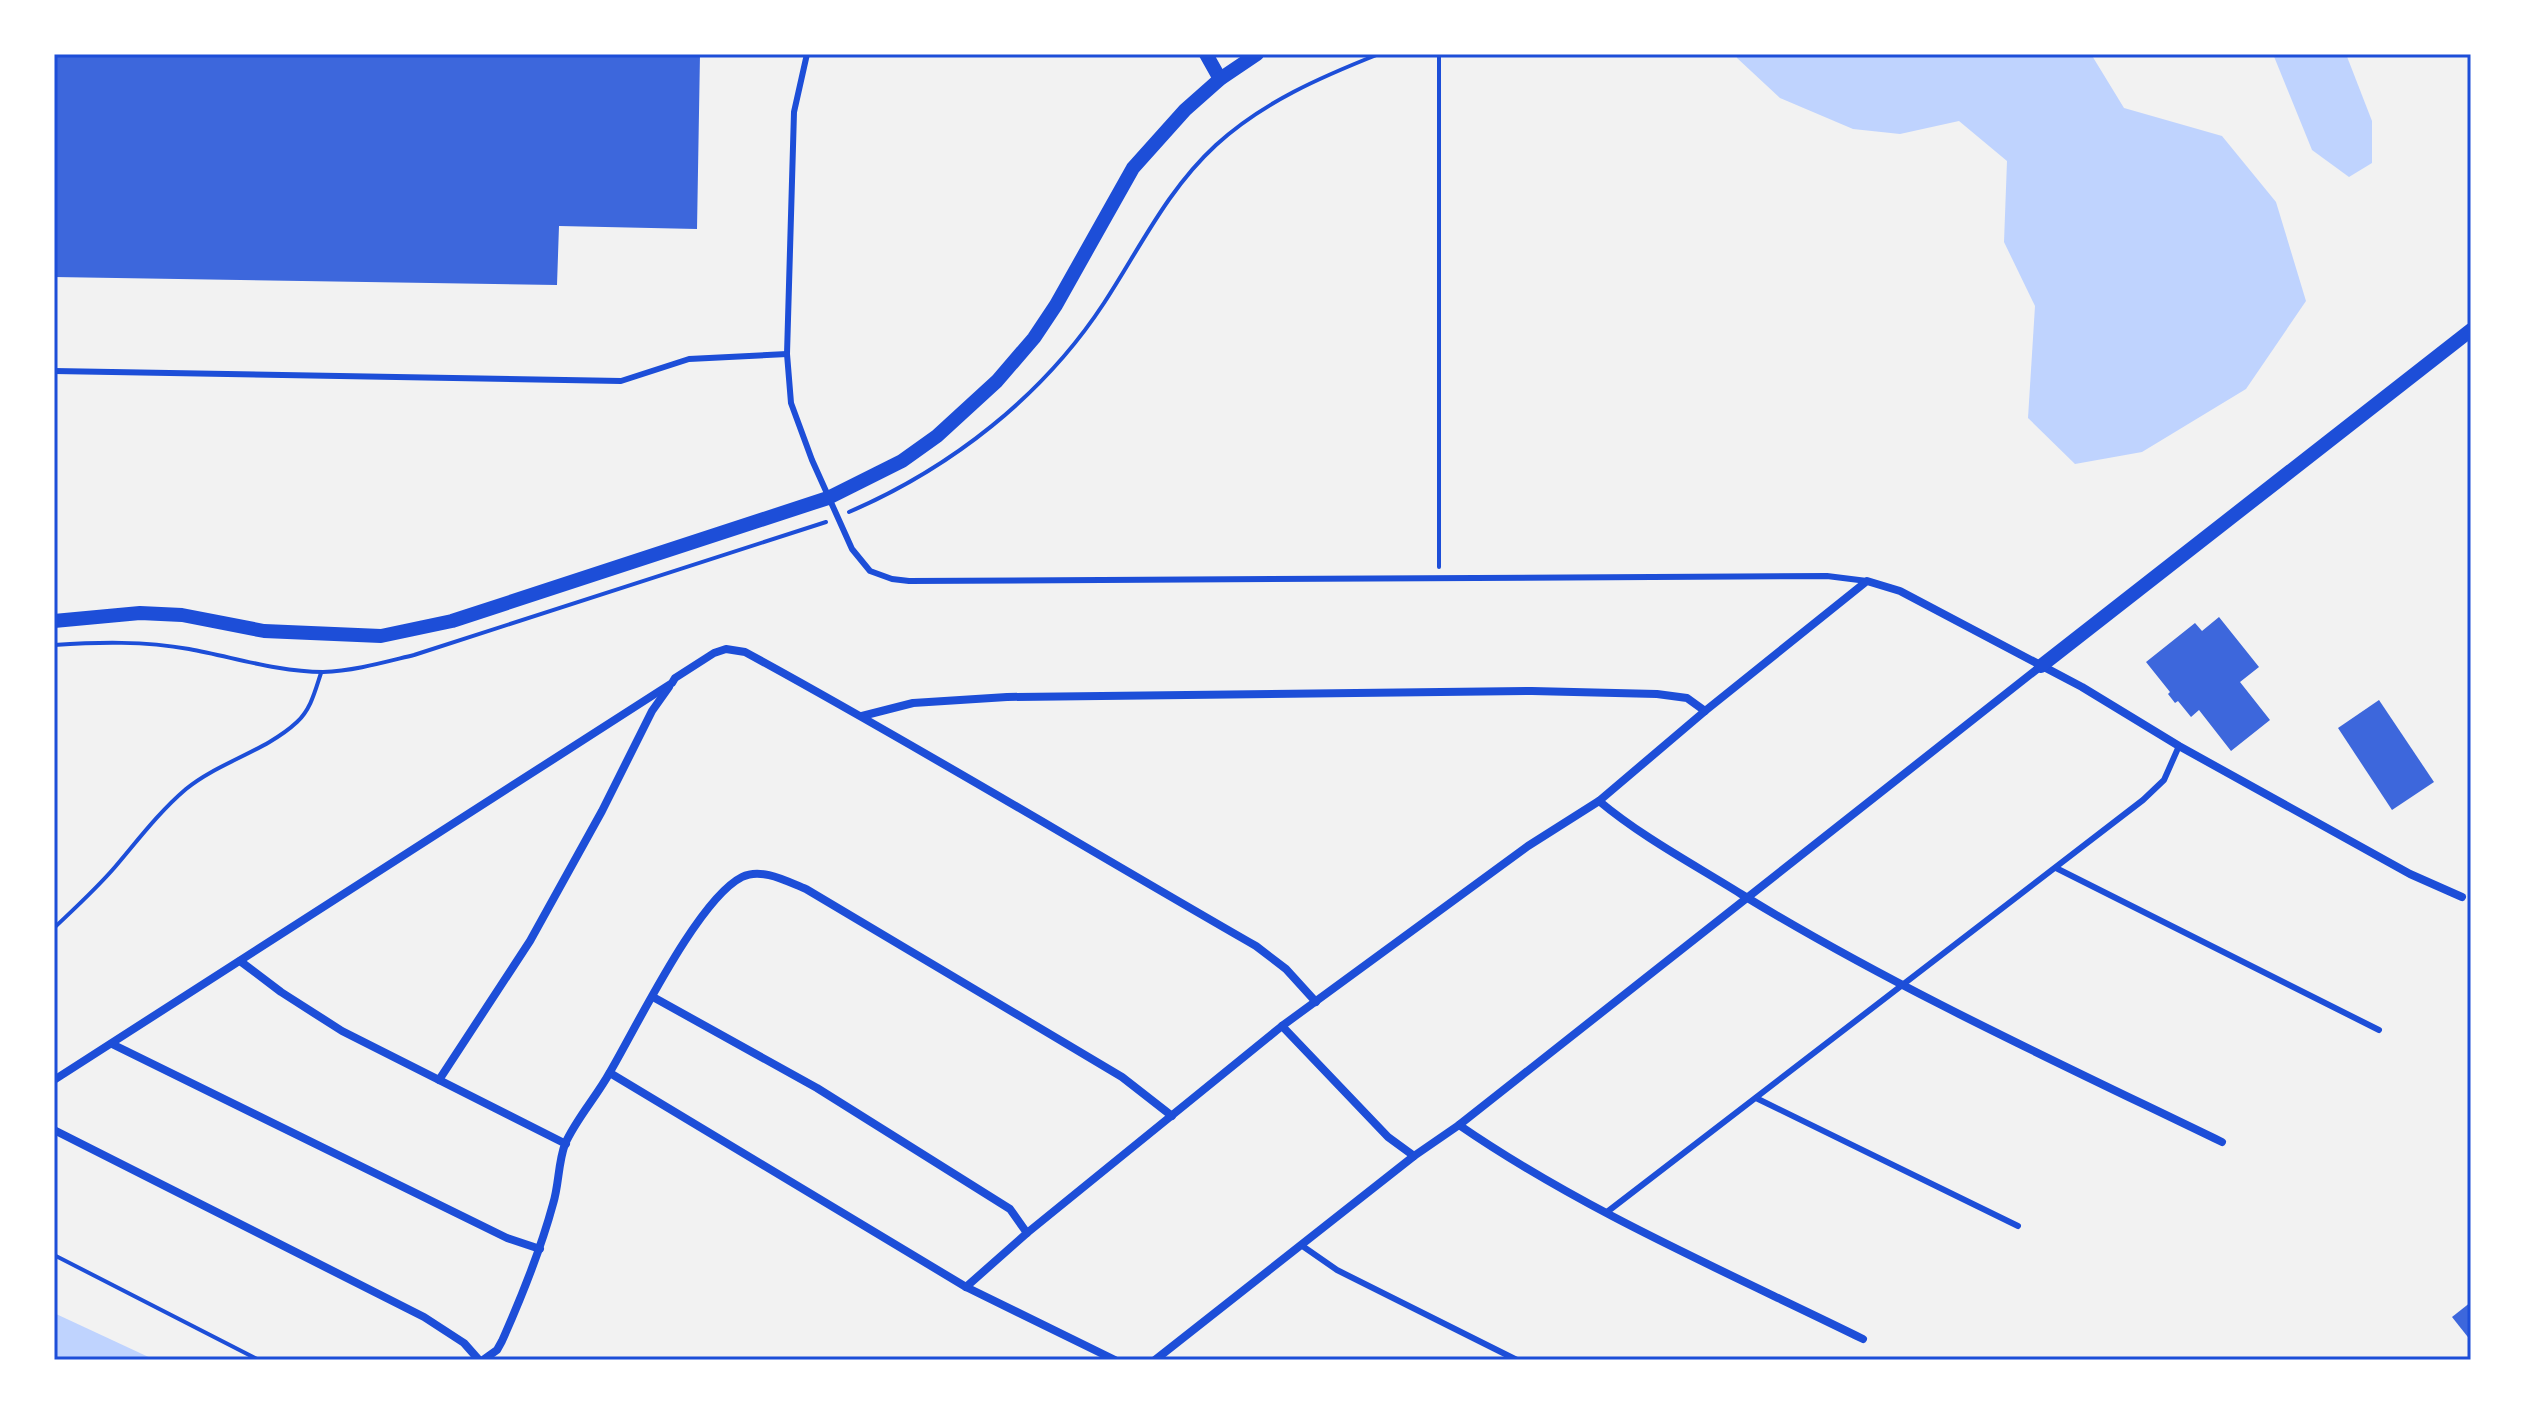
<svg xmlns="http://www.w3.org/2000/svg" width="2525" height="1414" font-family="'Exo 2',sans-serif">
<rect width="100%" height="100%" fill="#f2f2f2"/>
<g fill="#bfd3fe">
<path d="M1736,54H2091L2124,108L2222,136L2276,202L2306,301L2246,389L2142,452L2075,464L2028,418L2035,306L2004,242L2007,161L1959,121L1900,134L1853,129L1780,98L1737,58Z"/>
<path d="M2273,54H2346L2372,121V163L2349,177L2312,150Z"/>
<path d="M54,1313L155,1360H54Z"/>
</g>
<g fill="#3d67dc">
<path d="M54,54H700L697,229L559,226L557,285L54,277Z"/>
<path d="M2219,617L2259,667L2240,682L2270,720L2231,751L2199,710L2191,717L2178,701L2175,703L2168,694L2170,692L2146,662L2195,623L2202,631Z"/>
<path d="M2379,700L2434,782L2392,810L2338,728Z"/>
<path d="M2471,1302V1341L2452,1317Z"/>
</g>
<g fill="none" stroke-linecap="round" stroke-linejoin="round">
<g stroke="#1d4ed8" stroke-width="4">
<path d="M1439,54V567"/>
<path d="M849,512C951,468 1043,396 1104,303C1140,248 1167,190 1216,145C1263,102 1321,77 1379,54"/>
<path d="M54,645C99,642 144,641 189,649C233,657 278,672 323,672C354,671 385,662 414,655L826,522"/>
<path d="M54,928C75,908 96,889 115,867C138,840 159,812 186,789C219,762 266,751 297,722C311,709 315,691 321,673"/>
<path d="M54,1255L259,1360"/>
</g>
<g stroke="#1d4ed8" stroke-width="6">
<path d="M807,54L794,112L787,354L791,403L812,460L852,549L870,571L892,579L909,581L1827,576L1867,581"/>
<path d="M54,371L621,381L689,359L787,354"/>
<path d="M2056,868L2379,1030"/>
<path d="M1756,1098L2018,1226"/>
<path d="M1607,1212L2143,800L2164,780L2179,746"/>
<path d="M1301,1245L1337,1270L1517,1360"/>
</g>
<g stroke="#1d4ed8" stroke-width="8">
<path d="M862,716L913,703L1007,697L1532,691L1657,694L1687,698L1705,711"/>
<path d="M1599,801C1642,837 1693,864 1741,894C1895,988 2059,1063 2222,1142"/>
<path d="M240,961L281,992L342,1031L566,1144"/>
<path d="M653,997L817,1088L1010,1209L1027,1233"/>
<path d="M1282,1026L1388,1137L1414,1156"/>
<path d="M112,1044L507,1238L540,1249"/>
<path d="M610,1073L966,1287L1115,1360"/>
<path d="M54,1080L672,683L675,678L714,653L726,649L745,652C918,746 1085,848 1256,946L1286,969L1316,1002"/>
<path d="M439,1080L530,941L602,811L652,711L669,687"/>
<path d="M1459,1125C1584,1211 1727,1272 1863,1339"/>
<path d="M54,1130L424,1317L464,1343L479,1360"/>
<path d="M966,1287L1027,1233L1282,1026L1528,846L1599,801L1705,711L1867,581L1900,591L2082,687L2179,746L2410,874L2462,897"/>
<path d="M483,1360L497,1350L502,1341C522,1296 540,1252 553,1204C559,1185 558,1163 565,1144C576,1119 597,1096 610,1072C637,1026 698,899 742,877C762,867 788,882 806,889L1122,1077L1172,1116"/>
<path d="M1155,1360L1414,1156L1459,1125L2041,666"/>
</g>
<g stroke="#1d4ed8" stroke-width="14">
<path d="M1206,54L1220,79"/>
<path d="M54,621L140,613L182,615L264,631L381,636L452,621L828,498L902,461L937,436L997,381L1034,338L1056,305L1133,168L1185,110L1220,79L1257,54"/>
<path d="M2041,666L2471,330"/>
</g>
</g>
<rect width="2525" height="1414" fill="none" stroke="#ffffff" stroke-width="112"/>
<rect x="56" y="56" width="2413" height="1302" fill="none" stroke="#1d4ed8" stroke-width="3"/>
</svg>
